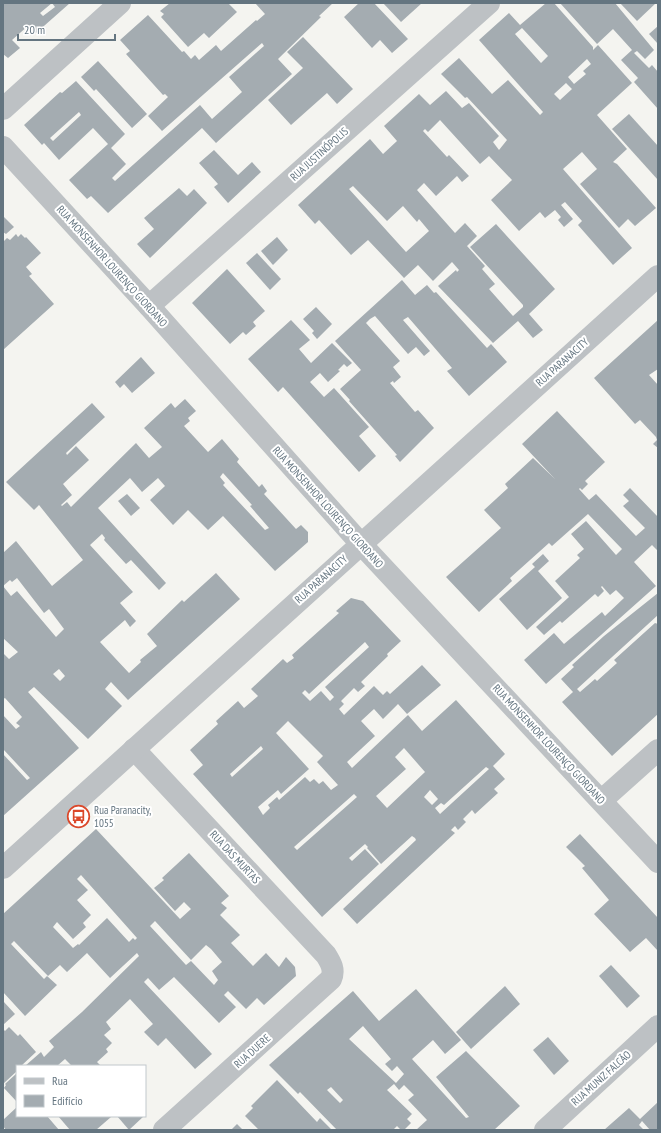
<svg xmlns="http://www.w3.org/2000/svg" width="661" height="1133" font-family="'PT Sans Narrow',sans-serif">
<rect width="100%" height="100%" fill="#f4f4f0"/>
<g fill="#a4acb1" fill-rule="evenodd">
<path d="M3,3H70L36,33L29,25L12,40L20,48L8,58L3,54ZM52,3L55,7L43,16L40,13Z"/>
<path d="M170,3H228L237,12L209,38L204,33L188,47L161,17L164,14L160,11Z"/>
<path d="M255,3H333L319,16L321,17L278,59L292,74L216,143L202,128L108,213L91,196L87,199L69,180L108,144L93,128L59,160L44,143L42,145L24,125L60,92L62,93L76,81L125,134L111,148L126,164L112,178L115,181L200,105L212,119L242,92L229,77L264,46L262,43L162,131L148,116L168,97L165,94L163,95L126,54L130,51L120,40L148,15L182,52L184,51L191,59L195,55L199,60L216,45L221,51L256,20L257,21L265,14ZM79,112L81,115L53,141L50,138Z"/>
<path d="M359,3H374L408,39L392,53L380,40L372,48L344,17Z"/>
<path d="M383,3H422L401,22Z"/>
<path d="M546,3H554L593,47V50L598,45L632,83L597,115L627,149L613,162L617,164L656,208L635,226L628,219L619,228L580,184L597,169L582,152L563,169L632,248L613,265L578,225L582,221L565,202L561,205L573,219L564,227L558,220L561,217L555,210L545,218L540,212L519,231L491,200L512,180L489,156L480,164L440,120L428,132L425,129L423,131L447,157L449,155L469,176L462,182L457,176L436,196L424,183L417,190L455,233L465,223L477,236L467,246L485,266L482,269L495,284L489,289L513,316L523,307V305L470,247L496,224L555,289L529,314L543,330L533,338L518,321L493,343L438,286L456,270L457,272L459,270L452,262L433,281L418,265L404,278L368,240L351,255L319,220L315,224L298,205L370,139L383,154L397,141L384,126L419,94L430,105L446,91L462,108L469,103L499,136L493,142L499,150L507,140L467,97L465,98L441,74L459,58L492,94L508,80L540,115L543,112L479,40L509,13L520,25ZM522,28L548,56L541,63L515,34ZM587,59L591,64L583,71L586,74L574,84L568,77ZM566,83L572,89L560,100L554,94ZM353,186L387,221L403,206L417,222L419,219L429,231L406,252L349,189Z"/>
<path d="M560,3H615L654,50L645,59L637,51L634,53L649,68L652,65L658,72V109L634,82L638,78L621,60L632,50L613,29L597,44Z"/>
<path d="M620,3H656L637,21Z"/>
<path d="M658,26V44L649,34Z"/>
<path d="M303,37L353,89L337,104L327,93L291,125L268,100L303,68L287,52Z"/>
<path d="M98,61L147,114L132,128L96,89L94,91L81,77Z"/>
<path d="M629,114L658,146V180L612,129Z"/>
<path d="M214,150L238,175L252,162L261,172L228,203L214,187L218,184L199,163Z"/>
<path d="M179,188L187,196L194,189L207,203L150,258L137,244L154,229L144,218Z"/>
<path d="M3,216L14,227L6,234L3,232Z"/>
<path d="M16,234L18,237L21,234L25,238L26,237L41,253L26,267L32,274L29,276L54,304L3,350V242L7,238L10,240Z"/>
<path d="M277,237L288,250L273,265L261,251Z"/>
<path d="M257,253L281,279L270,290L246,263Z"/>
<path d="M227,269L265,311L253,322L256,326L246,335L243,332L230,344L192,303Z"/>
<path d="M402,280L415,295L427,285L434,293L436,292L487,348L491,344L507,362L469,396L447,371L452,368L408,317L403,320L430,351L424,356L416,347L408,354L375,316L370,319L366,323L400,361L393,367L401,377L394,383L393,381L390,383L415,412L418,410L434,428L400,462L395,456L397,455L349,401L350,400L340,389L361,370L335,341Z"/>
<path d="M316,307L332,324L317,339L312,333L314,331L303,319Z"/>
<path d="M291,320L310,340L299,349L311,363L332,343L352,363L347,367L344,364L338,370L340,371L328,382L320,373L310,382L324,397L334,388L369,427L359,436L376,456L359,472L283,387L278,392L248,359Z"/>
<path d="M658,320V369L649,375L658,385V448L653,444L657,440L656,437L640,420L635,424L594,378Z"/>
<path d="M141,357L155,373L132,393L124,384L120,388L115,382Z"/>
<path d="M185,399L196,411L188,418L190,421L184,426L208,452L222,439L239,459L237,462L259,487L262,484L267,491L264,494L296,529L301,525L308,532V542L275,571L223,516L208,530L188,510L173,525L150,500L165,486L158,478L142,492L130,478L98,508L166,583L159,590L131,560L126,564L104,540L105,538L102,534L90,545L133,592L120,603L136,621L130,627L125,620L100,642L129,673L141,662L140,660L157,646L147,634L182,600L184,602L216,573L240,599L128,700L111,682L105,689L122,706L88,739L34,687L28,692L79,748L3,816V754L27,780L30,778L3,749V715L16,729L20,726L16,723L22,717L5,698L3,699V653L9,659L18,652L3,638V586L11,596L17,591L56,637L64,629L49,609L44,613L17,578L12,582L10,580L3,586V553L16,541L52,586L83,560L39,505L34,510L6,482L92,403L105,417L66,453L67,455L76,446L89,460L63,484L72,495L61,505L62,506L67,502L71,507L136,443L149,458L162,447L144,428L171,403L175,408ZM223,473L252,505L250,506L269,528L265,530L223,485L225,483L220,477ZM59,669L65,676L60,681L53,674Z"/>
<path d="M557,411L605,462L585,481L588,484L582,490L580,488L579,489L589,500L596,494L636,536L645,528L623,506L629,501L623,495L630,488L658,517V551L652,545L634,562L656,586L546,684L524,660L554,633L564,644L602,612L605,616L624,598L616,590L610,595L602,586L601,587L604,591L598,597L595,594L562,623L560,621L544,635L536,627L569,597L555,581L580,558L577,555L584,549L571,534L586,521L616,555L622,549L588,514L552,546L549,543L510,578L512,581L479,612L446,577L501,528L484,510L508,488L505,484L533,458L555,479L522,444Z"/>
<path d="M127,494L140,508L131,516L118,501Z"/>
<path d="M543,554L549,561L538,571L562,598L527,630L499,599L535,567L532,564Z"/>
<path d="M658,593V615L577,689L580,692L595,679L597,681L617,663L614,660L655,623L658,624V714L612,756L562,702L573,692L561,679L574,667L572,665L604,636Z"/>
<path d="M351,598L363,601L401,641L387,654L388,656L361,682L365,686L358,692L354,688L341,701L344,704L339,709L344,715L374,686L383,695L387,691L390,694L422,665L441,685L407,714L398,704L383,719L374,709L361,721L375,736L347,762L352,768L408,715L422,731L456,700L505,754L493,766L505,779L494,789L498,793L475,814L472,810L463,819L466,822L458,830L455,826L451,830L455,833L357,924L343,909L416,840L415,838L412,836L381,864L367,848L368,847L365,844L349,858L352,861L365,849L379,864L322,917L193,774L203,765L190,750L218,724L216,721L238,701L244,708L258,696L251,689L283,659L287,663L294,658L292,655L339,613L336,611ZM365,642L369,647L325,687L334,697L330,701L321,691L310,701L302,693L305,690L309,694ZM288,721L323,756L317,762L338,785L331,790L323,781L319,784L314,779L310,782L305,777L279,800L277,797L268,805L270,808L263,815L258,807L278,790L281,794L309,769L276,733ZM261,746L263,749L232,777L230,774ZM404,748L425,772L387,808L376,796L406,769L395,757ZM486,767L489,769L440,814L435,808L441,803L444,805ZM430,790L438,799L432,805L424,797ZM354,794L357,797L297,850L294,847Z"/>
<path d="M96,829L180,919L191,909L184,902L175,911L154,888L164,880L162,878L189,853L229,896L221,903L227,908L220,915L240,935L231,943L253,966L266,953L279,967L286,957L295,967L296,976L264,1005L257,998L246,1009L228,991L224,995L236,1007L219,1023L174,977L159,990L148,978L144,982L212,1054L195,1069L166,1038L158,1046L144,1032L153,1024L130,999L106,1022L111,1029L104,1035L112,1043L106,1049L108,1052L97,1062L101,1066H72L65,1059L57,1066H25L41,1052L44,1057L54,1047L49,1041L82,1012L139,956L137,953L110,978L87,953L67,972L60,965L48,976L14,941L11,944L44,979L47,976L57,985L25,1016L3,992V914ZM81,875L137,938L135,940L133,938L129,942L107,918L79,945L78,944L73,948L53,927L57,922L73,939L86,927L83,923L91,915L77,900L88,890L77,879ZM155,921L191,960L206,945L211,949L222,962L212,971L218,980L214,985L191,961L186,965L150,926Z"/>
<path d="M580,834L658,918V951L646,938L630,952L594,914L609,900L582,868L585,866L566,847Z"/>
<path d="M611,965L640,996L627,1008L599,976Z"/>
<path d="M505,986L520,1004L471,1049L456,1032Z"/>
<path d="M416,989L461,1040L445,1054L433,1040L412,1059L466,1118L469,1117L436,1077L466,1051L520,1106L494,1130H416L427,1120L408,1100L414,1095L404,1085L399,1090L394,1084L387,1090L412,1114L407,1119L411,1123L404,1130H399L400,1129L397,1126L393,1130H337L300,1092L298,1094L269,1065L353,991L379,1021ZM363,1026L391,1059L385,1064L392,1071L397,1066L404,1074L396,1083L349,1039ZM331,1087L343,1100L340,1103L327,1090Z"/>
<path d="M3,1001L15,1014L3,1025Z"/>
<path d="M9,1027L18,1036L20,1034L36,1052L21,1066H17V1071L3,1084V1029L5,1031Z"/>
<path d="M548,1037L569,1061L554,1075L533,1050Z"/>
<path d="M17,1073V1102L4,1088L6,1085L5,1084Z"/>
<path d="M277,1080L317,1122L320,1118L332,1130H259L245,1116L253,1108L251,1106Z"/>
<path d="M658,1102V1130H650L642,1121L639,1125L644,1130H604L629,1108L640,1119Z"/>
<path d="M17,1107V1116H47L59,1130H6L3,1126V1120Z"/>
<path d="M58,1116H109L111,1117L96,1130H70Z"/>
<path d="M117,1116H144L129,1130Z"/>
<path d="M237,1124L243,1130H231Z"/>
</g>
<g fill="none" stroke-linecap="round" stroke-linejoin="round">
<g stroke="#bdc1c4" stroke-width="22">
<path d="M3,109L120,3"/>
<path d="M3,147L149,306L361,544L658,862"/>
<path d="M149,306L489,3"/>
<path d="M134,749L326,955C331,963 335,970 331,979L164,1130"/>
<path d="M602,800L658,750"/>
<path d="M3,868L658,276"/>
<path d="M545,1130L658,1026"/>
</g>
</g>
<defs>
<symbol id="bus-ring" viewBox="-11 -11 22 22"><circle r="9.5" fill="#fff" stroke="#db482a" stroke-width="1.5"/><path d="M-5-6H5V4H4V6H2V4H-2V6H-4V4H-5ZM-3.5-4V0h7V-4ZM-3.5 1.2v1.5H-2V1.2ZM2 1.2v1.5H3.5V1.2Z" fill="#db482a"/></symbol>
</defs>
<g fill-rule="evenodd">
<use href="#bus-ring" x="66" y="804" width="25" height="25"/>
</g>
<g text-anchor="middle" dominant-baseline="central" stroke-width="4" stroke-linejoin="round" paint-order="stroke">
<g font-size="11" fill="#647580" stroke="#fff">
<text transform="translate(319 154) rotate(-42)">RUA JUSTINÓPOLIS</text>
<text transform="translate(112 266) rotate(48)">RUA MONSENHOR LOURENÇO GIORDANO</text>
<text transform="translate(562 362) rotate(-42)">RUA PARANACITY</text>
<text transform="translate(328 507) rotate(48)">RUA MONSENHOR LOURENÇO GIORDANO</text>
<text transform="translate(321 579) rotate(-42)">RUA PARANACITY</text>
<text transform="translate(549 744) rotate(47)">RUA MONSENHOR LOURENÇO GIORDANO</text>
<text transform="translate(235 857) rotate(47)">RUA DAS MURTAS</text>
<text transform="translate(252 1051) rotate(-42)">RUA DUERE</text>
<text transform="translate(601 1078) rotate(-42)">RUA MUNIZ FALCÃO</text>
</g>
<g font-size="11" fill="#647580" stroke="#fff" text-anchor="start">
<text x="94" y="810">Rua Paranacity,<tspan x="94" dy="13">1055</tspan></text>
</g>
</g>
<rect width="661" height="1133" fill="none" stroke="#647580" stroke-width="8"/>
<rect x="16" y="1065" width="130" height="52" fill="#ffffff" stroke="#c1c8cc"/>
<rect x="24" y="1078" width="20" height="6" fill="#bdc1c4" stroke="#c1c8cc"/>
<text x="52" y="1085" font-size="12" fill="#647580">Rua</text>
<rect x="24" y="1095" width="20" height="12" fill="#a4acb1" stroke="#c1c8cc"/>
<text x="52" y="1105" font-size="12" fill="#647580">Edifício</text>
<path d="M18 34v6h97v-6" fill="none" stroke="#647580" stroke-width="2"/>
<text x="24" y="34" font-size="12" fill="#647580" stroke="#ffffff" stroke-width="3" paint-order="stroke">20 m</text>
</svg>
